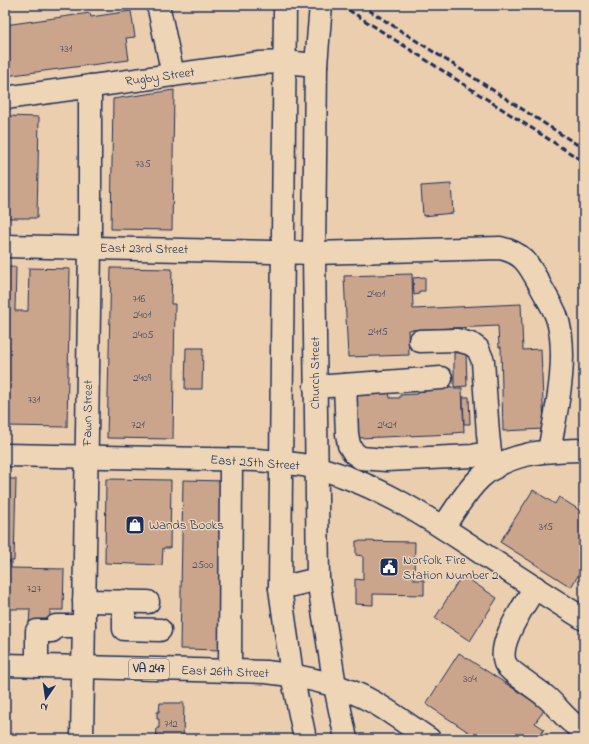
<svg xmlns="http://www.w3.org/2000/svg" width="589" height="744" font-family="'Indie Flower',sans-serif">
<rect width="100%" height="100%" fill="#eaceae"/>
<filter id="ink" filterUnits="userSpaceOnUse"><feTurbulence type="fractalNoise" baseFrequency=".025" numOctaves="2"/><feDisplacementMap in="SourceGraphic" scale="8" xChannelSelector="R" yChannelSelector="G"/><feConvolveMatrix kernelMatrix="1 2 1 2 8 2 1 2 1" color-interpolation-filters="sRGB"/></filter>
<g filter="url(#ink)">
<g fill="#cba58b" stroke="#1b2f5e">
<path d="M131,11L135,37L126,38L129,60L5,76V25L90,13L91,17Z"/>
<path d="M174,90L172,230L111,229L113,99Z"/>
<path d="M5,116L39,117L37,218H5Z"/>
<path d="M451,184L453,213L423,216L421,186Z"/>
<path d="M5,267H16L15,311H28L29,268L70,269L67,427L5,426Z"/>
<path d="M111,268L172,269L171,304H175L173,439L107,438Z"/>
<path d="M412,274L413,309L521,304L523,350L541,349L544,429L503,431L501,347H499L498,326L408,330L409,355L348,357L344,276Z"/>
<path d="M425,277V291H419V294L414,295L413,278Z"/>
<path d="M186,348H203L202,389H185Z"/>
<path d="M466,352L467,386L454,387V353Z"/>
<path d="M451,386V388H462L464,432L453,433L454,434L358,438L356,395L389,393L390,398H400V395L418,394V391H426L425,387Z"/>
<path d="M463,397H469L470,424H464Z"/>
<path d="M5,477H7V479H16L14,561H5Z"/>
<path d="M106,479L171,480L170,548H163L162,565L105,563Z"/>
<path d="M183,480L225,481L222,650L180,649Z"/>
<path d="M533,490L555,504L559,497L584,513V566L571,587L500,542Z"/>
<path d="M356,541L415,542L414,580H424V595L373,594V605L355,604V579L363,580V556L356,555Z"/>
<path d="M5,562H11V568L64,569L63,610H50V625H29L30,609H5Z"/>
<path d="M462,575L497,598L470,641L435,618Z"/>
<path d="M459,653L545,709L535,723L544,729L539,737L542,739H479L426,704Z"/>
<path d="M160,703H184L183,739H156L157,728H159V719H157V712H159Z"/>
</g>
<g fill="none" stroke-linecap="round" stroke-linejoin="round">
<defs>
<g id="minor">
<path d="M157,5L159,9L173,75"/>
<path d="M5,98L260,63L284,62L316,65"/>
<path d="M5,246L314,253L500,248C524,253 529,265 540,285C545,295 552,305 556,315C570,352 556,413 549,451"/>
<path d="M420,341L457,340L471,344L478,349L483,361L488,434L490,452L494,468"/>
<path d="M345,385L347,434L349,445L354,453L361,458L386,460L473,456L490,452"/>
<path d="M315,387L441,378"/>
<path d="M5,455L257,460C277,462 298,463 318,468C381,485 435,522 489,558C521,579 552,599 584,619"/>
<path d="M443,527C455,511 465,492 480,478C509,451 547,451 584,450"/>
<path d="M535,587C525,605 497,642 505,663C508,671 537,689 545,696C554,703 560,712 569,720C573,724 579,727 584,731"/>
<path d="M280,588L318,579"/>
<path d="M84,601L148,602"/>
<path d="M124,601V629L160,630"/>
<path d="M37,666V631H52L56,626H84"/>
<path d="M230,671L231,460"/>
<path d="M82,739L90,248V86"/>
</g>
<g id="major">
<path d="M285,5L280,588L292,675L305,739"/>
<path d="M321,5L316,65L314,253L318,579L335,686L346,739"/>
<path d="M5,665L266,672C304,676 342,684 375,703C394,714 411,727 429,739"/>
</g>
</defs>
<use href="#minor" stroke="#1b2f5e" stroke-width="25"/>
<use href="#major" stroke="#1b2f5e" stroke-width="25"/>
<use href="#minor" stroke="#edd5b5" stroke-width="22"/>
<use href="#major" stroke="#edd5b5" stroke-width="22"/>
<g stroke="#1b2f5e" stroke-width="3" stroke-dasharray="6 3" stroke-linecap="butt">
<path d="M341,5L584,162"/>
<path d="M361,5L584,149"/>
</g>
</g>
</g>
<defs>
<symbol id="shop-square" viewBox="-11 -11 22 22"><rect x="-9" y="-9" width="18" height="18" rx="4" fill="#1b2f5e" stroke="#edd5b5"/><path d="M-5-2.5h2.3a2.7 3.5 0 0 1 5.4 0H5L5.5 6h-11ZM-1.5-2.5h3a1.5 2.3 0 0 0-3 0Z" fill="#fff"/></symbol>
<symbol id="civic-square" viewBox="-11 -11 22 22"><rect x="-9" y="-9" width="18" height="18" rx="4" fill="#1b2f5e" stroke="#edd5b5"/><path d="M-.6-6.5H3V-4.5H.6V-3L4-1V1h2V6H-6V1h2V-1L-.6-3ZM-1.2 2.5V6h2.4V2.5Z" fill="#fff"/></symbol>
</defs>
<g fill-rule="evenodd">
<use href="#shop-square" x="124" y="514" width="22" height="22"/>
<use href="#civic-square" x="378" y="556" width="22" height="22"/>
</g>
<g text-anchor="middle" dominant-baseline="central" stroke-width="3" stroke-linejoin="round" paint-order="stroke">
<g font-size="11" fill="#474c69">
<text x="66" y="49">731</text>
<text x="143" y="164">735</text>
<text x="376" y="294">2401</text>
<text x="139" y="299">716</text>
<text x="142" y="315">2401</text>
<text x="378" y="332">2415</text>
<text x="143" y="335">2405</text>
<text x="142" y="378">2409</text>
<text x="34" y="400">731</text>
<text x="138" y="425">721</text>
<text x="387" y="425">2421</text>
<text x="546" y="527">315</text>
<text x="203" y="565">2500</text>
<text x="34" y="589">727</text>
<text x="470" y="679">304</text>
<text x="171" y="724">712</text>
</g>
<rect fill="#edd5b5" stroke="#5a6178" stroke-width="1" x="129" y="659" width="40" height="20" rx="3"/>
<g font-size="12" font-weight="bold" fill="#1b2f5e">
<text x="149" y="669">VA 247</text>
</g>
<g font-size="13" fill="#1b2f5e" stroke="#edd5b5">
<text transform="translate(160 77) rotate(-8)">Rugby Street</text>
<text transform="translate(144 249) rotate(1)">East 23rd Street</text>
<text transform="translate(315 373) rotate(-90)">Church Street</text>
<text transform="translate(88 413) rotate(-89)">Fawn Street</text>
<text transform="translate(255 463) rotate(4)">East 25th Street</text>
<text transform="translate(225 672) rotate(2)">East 26th Street</text>
</g>
<g font-size="13" fill="#1b2f5e" stroke="#edd5b5" text-anchor="start">
<text x="149" y="525">Wands Books</text>
<text x="403" y="560">Norfolk Fire<tspan x="403" dy="15">Station Number 2</tspan></text>
</g>
</g>
<rect width="589" height="744" fill="none" stroke="#edd5b5" stroke-width="20"/>
<rect x="10" y="10" width="569" height="724" fill="none" stroke="#1b2f5e" stroke-width="1.5" filter="url(#ink)"/>
<g transform="translate(46 698) rotate(193)" stroke="#edd5b5" stroke-width="3" paint-order="stroke">
<path d="M0-3L7 15L0 10L-7 15Z" fill="#1b2f5e"/>
<text y="-6" font-size="11" font-weight="bold" text-anchor="middle" fill="#1b2f5e">N</text>
</g>
</svg>
